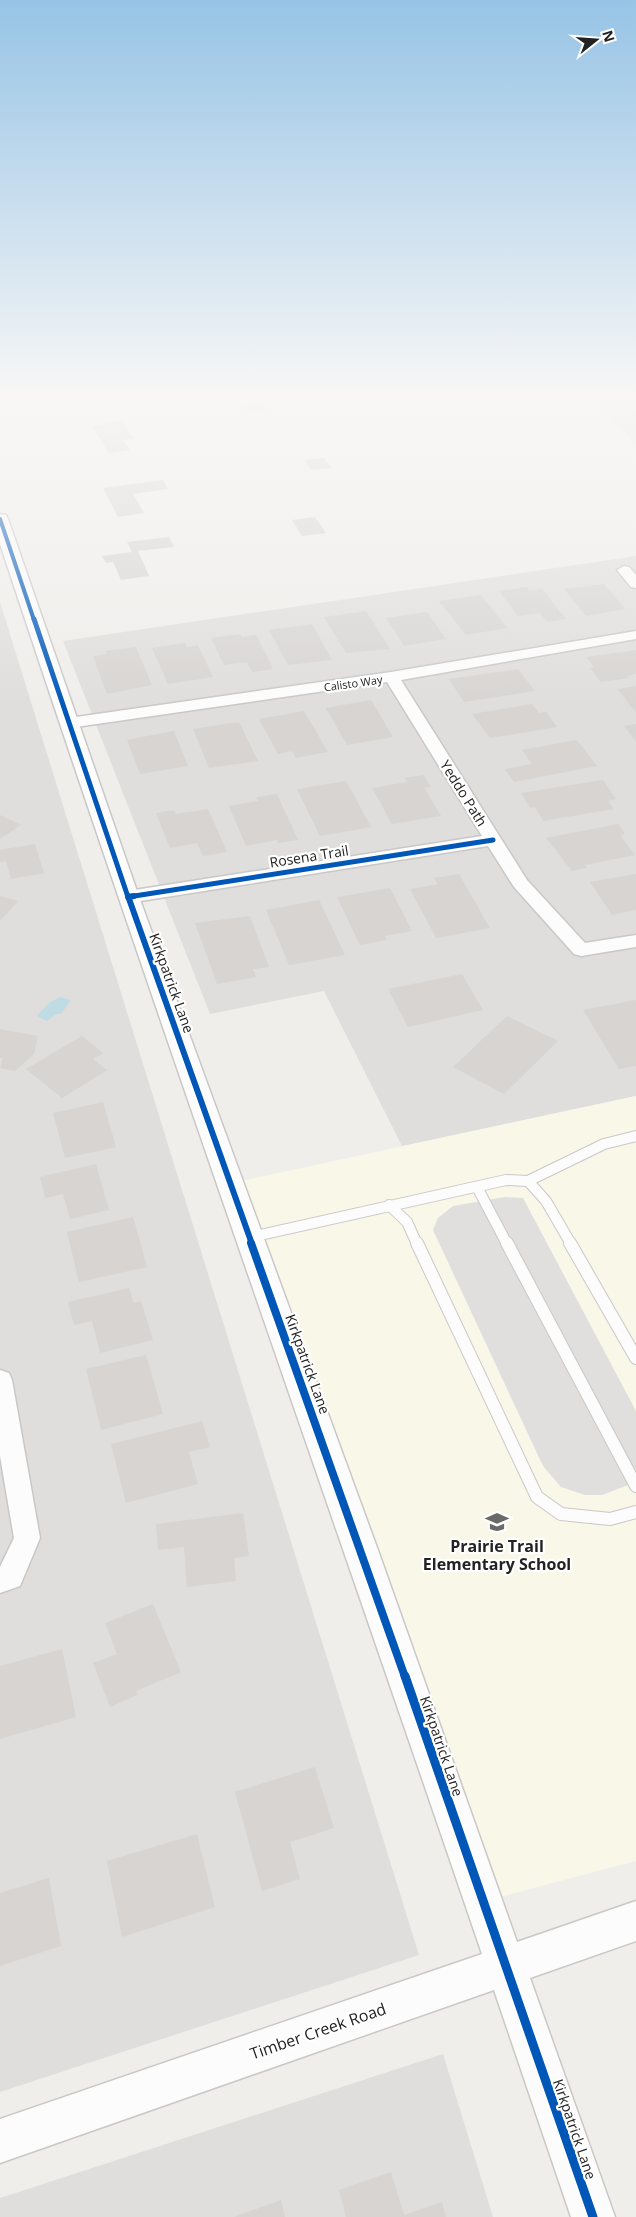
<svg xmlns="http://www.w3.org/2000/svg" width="636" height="2217" font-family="'Open Sans',sans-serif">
<rect width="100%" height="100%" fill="#f0eeeb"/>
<g fill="#dfdedc">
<path d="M585,397H636V444L612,421Z"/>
<path d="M636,556V1096L402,1146L324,991L210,1014L63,641Z"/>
<path d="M0,602L419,1955L0,2092Z"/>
<path d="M443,2054L493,2217H0V2198Z"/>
</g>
<path fill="#f8f7e8" d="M636,1096V1861L492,1899L236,1182Z"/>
<path fill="#e0dfde" d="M505,1197L523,1198L636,1411V1482L602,1495H585L561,1487L543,1466L433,1230L438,1218L453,1206Z"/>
<path fill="#bfdbe3" d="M60,997L71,1000L61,1014H56L47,1021L37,1016L49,1003Z"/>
<g fill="#d7d4d2">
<path d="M73,397H91L93,400L76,402Z"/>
<path d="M611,397H636V406L623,408Z"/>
<path d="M263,401L270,410L247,413L241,404Z"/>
<path d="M122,421L134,439L123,440L130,450L109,453L92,426Z"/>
<path d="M324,458L331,468L311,470L304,460Z"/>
<path d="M163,480L168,489L133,494L144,513L118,517L103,488Z"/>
<path d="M315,517L326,533L302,536L292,520Z"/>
<path d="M169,537L174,547L138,551L149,576L121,580L113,562L106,563L102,556L132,552L127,542Z"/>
<path d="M604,584L625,609L586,616L564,589Z"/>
<path d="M527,587L529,591L542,589L566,619L547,622L540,613L518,616L499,591Z"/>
<path d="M481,595L507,628L466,635L439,601Z"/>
<path d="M366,611L390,649L346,653L324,617Z"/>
<path d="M427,612L446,639L404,646L386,618Z"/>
<path d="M312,624L332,660L288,665L269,630Z"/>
<path d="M240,634L242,637L256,635L273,669L252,672L247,662L224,665L211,638Z"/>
<path d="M185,643L187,647L198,645L213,677L168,684L152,648Z"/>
<path d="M136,647L152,685L107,694L93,656L107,654L105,651Z"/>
<path d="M636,650V674L627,676L629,678L601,682L590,668L594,667L586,657Z"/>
<path d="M518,669L535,691L464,702L449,679Z"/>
<path d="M636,686V712L617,689Z"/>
<path d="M371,700L393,737L347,745L326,708Z"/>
<path d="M532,704L539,713L546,712L557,727L490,738L472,714Z"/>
<path d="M304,711L328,752L296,758L292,751L278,754L259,719Z"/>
<path d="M239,722L258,761L209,768L193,729Z"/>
<path d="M636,724V741L624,726Z"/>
<path d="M174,731L188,766L140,774L127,740Z"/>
<path d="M577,740L597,766L514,782L505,769L532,764L522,750Z"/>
<path d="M424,775L431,787L424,788L441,816L392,824L372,788L407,782L404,778Z"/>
<path d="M603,780L616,799L608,801L614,809L543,821L535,807L530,808L521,793Z"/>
<path d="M346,781L371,827L320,836L297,789Z"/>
<path d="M277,794L298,840L278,843L277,840L246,846L229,806L258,801L256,797Z"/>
<path d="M208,809L227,852L203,856L197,843L170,848L156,813L174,810L176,814Z"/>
<path d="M0,815L21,825L0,839Z"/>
<path d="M618,824L625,834L620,835L635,855L585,865L587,868L572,871L546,838Z"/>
<path d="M35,844L44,873L11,879L6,861L0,862V850Z"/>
<path d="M459,874L490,928L436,938L410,889L438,884L434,878Z"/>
<path d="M636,874V910L612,915L590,882Z"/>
<path d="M390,888L412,931L385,936L387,940L360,945L337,897Z"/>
<path d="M0,896L18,901L0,921Z"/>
<path d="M319,900L345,955L289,965L266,910Z"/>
<path d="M250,916L269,967L253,969L256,977L217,984L195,923Z"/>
<path d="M462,974L483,1010L408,1027L388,989Z"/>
<path d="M636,1000V1066L619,1069L583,1010Z"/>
<path d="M507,1016L558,1041L504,1094L453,1067Z"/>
<path d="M0,1029L38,1036L34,1054L15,1071L0,1068L3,1058H0Z"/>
<path d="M82,1036L103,1053L93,1059L107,1070L62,1098L26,1069Z"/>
<path d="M103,1102L116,1147L65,1158L53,1113Z"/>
<path d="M96,1164L109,1210L70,1219L63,1194L45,1198L40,1177Z"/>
<path d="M133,1217L147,1267L79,1282L67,1232Z"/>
<path d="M129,1288L134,1303L141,1301L153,1340L100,1353L92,1321L74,1325L68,1302Z"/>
<path d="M146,1355L163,1414L101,1430L86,1369Z"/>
<path d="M202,1421L210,1447L189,1452L198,1484L126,1503L111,1444Z"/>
<path d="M243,1513L249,1556L234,1558L236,1581L187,1587L184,1547L158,1550L156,1524Z"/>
<path d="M153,1604L181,1672L136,1691L137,1695L110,1707L93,1663L117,1654L105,1623Z"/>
<path d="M62,1649L76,1717L0,1739V1666Z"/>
<path d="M315,1767L334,1828L290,1842L300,1879L262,1891L235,1792Z"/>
<path d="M197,1834L215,1907L122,1937L107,1861Z"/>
<path d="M49,1878L61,1946L0,1966V1893Z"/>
<path d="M391,2172L404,2215L442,2202L446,2217H346L339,2190Z"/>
<path d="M281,2200L285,2217H234Z"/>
</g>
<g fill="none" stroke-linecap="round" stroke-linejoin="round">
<defs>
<g id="service-far1">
<path d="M528,1181L604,1144L636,1136"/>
<path d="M477,1187L507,1244"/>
<path d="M389,1205L407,1222L417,1244"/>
<path d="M251,1237L506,1180L528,1181L546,1201L571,1244"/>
</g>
<g id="service">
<path d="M417,1243L537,1497L561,1514L610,1519L636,1512"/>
<path d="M507,1243L636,1486"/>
<path d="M570,1243L636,1358"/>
</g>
<g id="minor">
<path d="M624,566L629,567L636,575V588L631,587L617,570Z"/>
<path d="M636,631V639L401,680L527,880L585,943L636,935V947L581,956L574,954L514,887L488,846L128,903L121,901L119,897L121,893L128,891L482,836L387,682L69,728L61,723L69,718L391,672Z"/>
<path d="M0,1370L9,1373L12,1380L40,1538L20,1586L0,1593V1567L14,1538L0,1456Z"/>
</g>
<path id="tertiary" d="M0,514L6,515L8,519L139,897L379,1553L517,1942L636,1901V1941L530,1978L615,2217H571L494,1990L0,2163V2119L482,1954C322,1484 156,1016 0,544Z"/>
</defs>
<use href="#service-far1" stroke="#c9c8c7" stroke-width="12"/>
<use href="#service" stroke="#c9c8c7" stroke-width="14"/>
<use href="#minor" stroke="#c9c8c7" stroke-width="3"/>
<use href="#tertiary" stroke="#c9c8c7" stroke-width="3"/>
<use href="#service-far1" stroke="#fdfcfc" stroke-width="10"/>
<use href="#service" stroke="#fdfcfc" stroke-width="12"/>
<use href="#minor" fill="#fdfcfc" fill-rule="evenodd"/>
<use href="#tertiary" fill="#fdfcfc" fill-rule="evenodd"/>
<defs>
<path id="cycleway-far4" d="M0,519L34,620"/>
<g id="cycleway-far3">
<path d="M34,619L128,897"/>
<path d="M128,897L493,840"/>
</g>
<g id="cycleway-far2">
<path d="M128,896L252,1244"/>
<path d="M128,897L134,896"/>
</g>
<path id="cycleway-far1" d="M251,1243L405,1677"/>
<path id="cycleway" d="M405,1676L593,2217"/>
</defs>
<use href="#cycleway-far4" stroke="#fff" stroke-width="5.5"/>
<use href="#cycleway-far3" stroke="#fff" stroke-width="8"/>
<use href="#cycleway-far2" stroke="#fff" stroke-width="9"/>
<use href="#cycleway-far1" stroke="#fff" stroke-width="11"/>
<use href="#cycleway" stroke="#fff" stroke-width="12"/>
<use href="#cycleway-far4" stroke="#0057b8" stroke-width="4"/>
<use href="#cycleway-far3" stroke="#0057b8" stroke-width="5"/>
<use href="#cycleway-far2" stroke="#0057b8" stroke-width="6"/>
<use href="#cycleway-far1" stroke="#0057b8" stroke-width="8"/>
<use href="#cycleway" stroke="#0057b8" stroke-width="9"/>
</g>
<linearGradient id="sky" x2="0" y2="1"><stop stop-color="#97c4e6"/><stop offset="0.56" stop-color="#f8f7f6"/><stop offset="1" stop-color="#f8f7f6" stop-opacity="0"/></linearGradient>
<rect width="636" height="707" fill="url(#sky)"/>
<defs>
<symbol id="school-bare" viewBox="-9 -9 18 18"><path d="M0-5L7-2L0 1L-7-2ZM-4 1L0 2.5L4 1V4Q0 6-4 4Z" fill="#6a6968" stroke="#fff" stroke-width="2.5" paint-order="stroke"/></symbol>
</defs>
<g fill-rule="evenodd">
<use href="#school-bare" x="481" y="1506" width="32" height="32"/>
</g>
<g text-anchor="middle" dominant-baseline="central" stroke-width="4.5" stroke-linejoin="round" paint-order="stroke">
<g font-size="11" fill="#222" stroke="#fff">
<text transform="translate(353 683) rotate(-8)">Calisto Way</text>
</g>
<g font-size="14" fill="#222" stroke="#fff">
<text transform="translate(464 793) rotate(58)">Yeddo Path</text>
<text transform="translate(309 856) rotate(-9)">Rosena Trail</text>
<text transform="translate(172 983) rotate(70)">Kirkpatrick Lane</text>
<text transform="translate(308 1364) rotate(70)">Kirkpatrick Lane</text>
<text transform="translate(442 1746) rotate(71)">Kirkpatrick Lane</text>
<text transform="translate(575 2129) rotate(71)">Kirkpatrick Lane</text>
</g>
<g font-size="16" font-weight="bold" fill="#222" stroke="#fff">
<text x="497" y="1546">Prairie Trail<tspan x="497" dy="18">Elementary School</tspan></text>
</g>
<g font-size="16" fill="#222" stroke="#fff">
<text transform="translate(318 2031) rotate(-19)">Timber Creek Road</text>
</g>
</g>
<g transform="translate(596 40) rotate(73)" stroke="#ffffff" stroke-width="4" paint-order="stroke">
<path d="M0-4L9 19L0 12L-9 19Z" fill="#222222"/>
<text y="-8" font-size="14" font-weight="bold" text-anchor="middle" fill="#222222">N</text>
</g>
</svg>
